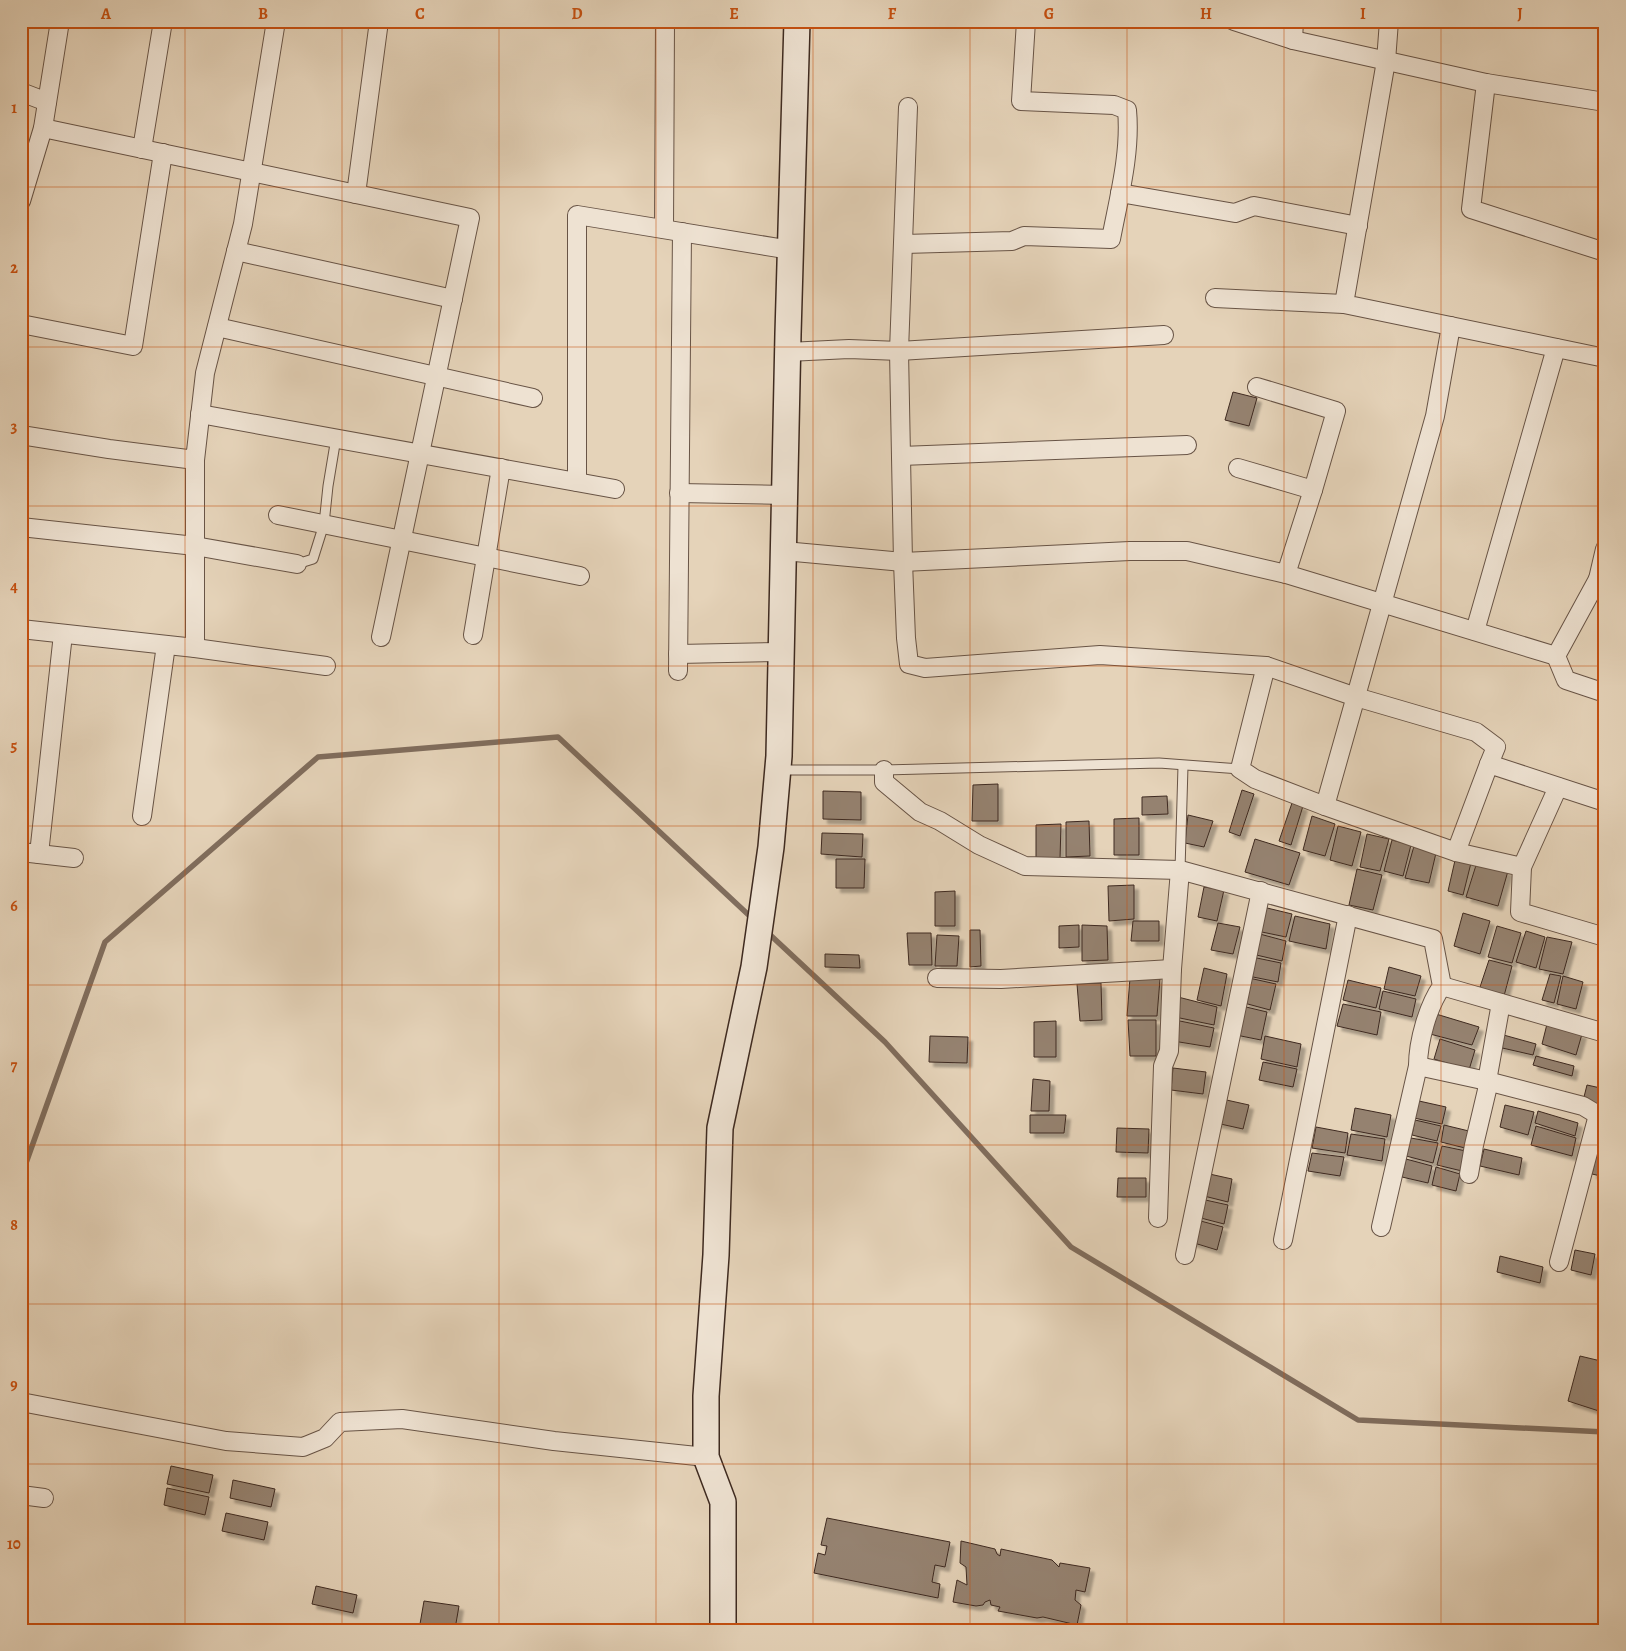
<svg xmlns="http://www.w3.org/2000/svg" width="1626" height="1651" font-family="Alegreya,serif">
<defs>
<filter id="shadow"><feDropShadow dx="4.5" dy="4.5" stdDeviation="1" flood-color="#0004"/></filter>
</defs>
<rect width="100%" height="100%" fill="#e5d3b9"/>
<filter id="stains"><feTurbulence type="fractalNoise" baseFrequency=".004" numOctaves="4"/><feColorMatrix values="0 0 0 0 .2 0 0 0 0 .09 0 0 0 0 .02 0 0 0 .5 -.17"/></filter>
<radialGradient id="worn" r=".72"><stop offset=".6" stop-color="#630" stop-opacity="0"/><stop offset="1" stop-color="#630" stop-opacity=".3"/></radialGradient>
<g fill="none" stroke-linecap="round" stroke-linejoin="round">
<g stroke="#806d5d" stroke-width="5.5">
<path d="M766,931L885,1042L1071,1247L1358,1420L1605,1432"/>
<path d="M21,1177L105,942L318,757L558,737L754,920"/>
</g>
</g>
<g fill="#958270" stroke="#3e2a20" filter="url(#shadow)">
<path d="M1233,392L1257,398L1249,426L1225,420Z"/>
<path d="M998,784V821H972L973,785Z"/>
<path d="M1242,790L1254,794L1240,836L1229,832Z"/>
<path d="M823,791L861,792V820L823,819Z"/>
<path d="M1167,796L1168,814L1142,815V797Z"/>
<path d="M1292,803L1303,806L1291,845L1279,841Z"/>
<path d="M1188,815L1213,821L1204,847L1185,843Z"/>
<path d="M1312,816L1335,824L1325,856L1303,850Z"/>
<path d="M1139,818V855H1114V819Z"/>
<path d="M1089,821L1090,856L1066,857V822Z"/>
<path d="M1061,824L1060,859H1036V825Z"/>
<path d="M1338,826L1361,832L1352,866L1330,860Z"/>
<path d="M822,833L863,834L862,857L821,854Z"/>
<path d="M1367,834L1389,839L1380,871L1360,867Z"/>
<path d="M1255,839L1300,853L1289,885L1245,872Z"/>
<path d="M1392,840L1411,845L1403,876L1384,871Z"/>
<path d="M1414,846L1436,853L1429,883L1405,878Z"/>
<path d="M1456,856L1472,859L1463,895L1448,891Z"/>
<path d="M836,859H865L864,888H836Z"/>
<path d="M1477,862L1508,871L1498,906L1466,897Z"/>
<path d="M1357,869L1382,875L1373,910L1349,905Z"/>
<path d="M1134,885V919L1109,921L1108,886Z"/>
<path d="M1204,887L1224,890L1217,921L1198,917Z"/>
<path d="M955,891V926H935V892Z"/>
<path d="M1263,907L1292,914L1286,937L1257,931Z"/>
<path d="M1463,913L1490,921L1480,954L1454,946Z"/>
<path d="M1295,916L1330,924L1326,949L1289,941Z"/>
<path d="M1133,921H1159V941H1131Z"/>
<path d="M1218,923L1240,927L1233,954L1211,950Z"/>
<path d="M1079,925V947L1059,948V926Z"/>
<path d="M1082,925L1107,926L1108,960L1082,961Z"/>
<path d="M1497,926L1521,933L1512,963L1488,957Z"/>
<path d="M970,930H980L981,966L970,967Z"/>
<path d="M1526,931L1545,937L1536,968L1516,962Z"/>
<path d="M907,933H931L932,965H909Z"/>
<path d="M1256,933L1286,941L1282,961L1252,954Z"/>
<path d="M937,935L959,936L957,966H935Z"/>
<path d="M1547,937L1572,942L1563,974L1539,969Z"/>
<path d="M825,954L859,955L860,968L825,967Z"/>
<path d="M1252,957L1281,963L1278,982L1248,976Z"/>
<path d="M1489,960L1512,966L1504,996L1479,990Z"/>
<path d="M1389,967L1421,976L1415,996L1384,989Z"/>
<path d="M1204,968L1227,974L1221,1006L1197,1000Z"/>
<path d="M1550,974L1561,976L1554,1003L1542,1000Z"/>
<path d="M1563,976L1583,982L1576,1009L1557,1004Z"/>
<path d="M1130,978L1160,979L1157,1016H1127Z"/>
<path d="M1249,978L1276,984L1270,1010L1244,1003Z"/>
<path d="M1348,980L1381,988L1376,1008L1343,1000Z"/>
<path d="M1101,983L1102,1020L1080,1021L1077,984Z"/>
<path d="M1383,991L1416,999L1412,1017L1379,1009Z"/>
<path d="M1178,997L1217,1007L1214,1025L1175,1017Z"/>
<path d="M1343,1004L1381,1012L1377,1035L1337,1026Z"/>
<path d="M1242,1006L1267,1012L1261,1040L1236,1035Z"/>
<path d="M1436,1014L1479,1027L1472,1045L1430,1034Z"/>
<path d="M1128,1020H1156V1056H1130Z"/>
<path d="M1175,1020L1214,1028L1210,1047L1173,1041Z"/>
<path d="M1056,1021V1057H1034V1022Z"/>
<path d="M1547,1024L1582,1034L1576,1055L1542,1044Z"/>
<path d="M1500,1034L1536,1044L1533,1055L1498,1047Z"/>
<path d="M930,1036L968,1037L967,1063L929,1062Z"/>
<path d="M1265,1036L1301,1044L1297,1067L1261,1059Z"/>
<path d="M1440,1039L1475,1050L1469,1070L1434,1059Z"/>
<path d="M1536,1056L1574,1066L1572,1076L1533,1065Z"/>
<path d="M1263,1062L1297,1069L1293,1087L1259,1080Z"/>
<path d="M1173,1068L1206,1072L1203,1094L1171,1090Z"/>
<path d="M1033,1079L1050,1081L1049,1111H1031Z"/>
<path d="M1587,1085L1605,1089V1107L1583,1101Z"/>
<path d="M1222,1099L1249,1105L1243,1129L1216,1123Z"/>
<path d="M1419,1101L1446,1107L1442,1124L1414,1118Z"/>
<path d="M1505,1105L1534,1112L1528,1135L1500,1127Z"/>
<path d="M1355,1108L1391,1115L1387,1137L1351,1130Z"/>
<path d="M1538,1111L1578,1123L1575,1136L1535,1123Z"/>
<path d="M1030,1115H1066L1064,1133H1030Z"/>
<path d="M1415,1120L1441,1126L1437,1141L1412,1135Z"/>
<path d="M1444,1125L1473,1132L1469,1149L1441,1142Z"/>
<path d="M1536,1126L1576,1138L1572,1156L1531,1145Z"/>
<path d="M1316,1127L1348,1133L1345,1153L1312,1148Z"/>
<path d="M1117,1128L1149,1129L1148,1153L1116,1152Z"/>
<path d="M1351,1134L1385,1139L1382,1161L1347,1155Z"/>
<path d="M1411,1138L1438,1143L1433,1163L1406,1156Z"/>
<path d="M1442,1146L1466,1151L1462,1171L1437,1165Z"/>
<path d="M1484,1149L1522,1158L1519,1175L1480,1166Z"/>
<path d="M1312,1153L1344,1157L1340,1176L1308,1171Z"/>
<path d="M1597,1153L1605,1155V1177L1592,1174Z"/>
<path d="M1406,1159L1432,1166L1428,1183L1402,1177Z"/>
<path d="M1436,1167L1460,1174L1456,1191L1432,1185Z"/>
<path d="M1205,1173L1232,1179L1228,1202L1200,1195Z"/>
<path d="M1118,1178H1146V1197H1117Z"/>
<path d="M1201,1199L1228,1205L1224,1224L1197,1217Z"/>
<path d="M1197,1220L1223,1227L1217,1250L1191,1242Z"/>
<path d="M1575,1250L1595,1254L1591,1275L1571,1270Z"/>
<path d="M1500,1256L1543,1267L1540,1283L1497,1272Z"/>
<path d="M1580,1356L1605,1362V1413L1568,1401Z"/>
<path d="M171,1466L213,1475L209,1493L167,1484Z"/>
<path d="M233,1480L275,1489L271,1507L230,1498Z"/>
<path d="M167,1488L209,1497L205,1515L164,1505Z"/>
<path d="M226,1513L268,1522L264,1540L222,1531Z"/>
<path d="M827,1518L950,1542L945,1567L935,1565L932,1582L940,1584L938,1598L814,1573L818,1553L825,1555L827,1546L821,1545Z"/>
<path d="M961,1541L995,1549L997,1554L1000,1556L1001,1549L1052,1560L1059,1567L1060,1563L1090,1568L1085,1592L1076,1590L1075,1600L1081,1605L1077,1625L1043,1617L1037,1618L998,1611L1000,1607L991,1605L990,1600L985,1602L983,1605L976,1606L953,1602L957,1580L967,1585L966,1567L960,1563Z"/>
<path d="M316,1586L357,1595L353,1613L312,1604Z"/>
<path d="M424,1601L459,1606L455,1629L420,1624Z"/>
</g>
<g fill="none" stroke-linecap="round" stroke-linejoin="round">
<defs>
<g id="lane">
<path d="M297,564L313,559L324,524L328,486L336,438"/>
<path d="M778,770H884L1159,763L1240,769"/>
<path d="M1180,870L1183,766"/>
</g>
<g id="street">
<path d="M1234,21L1293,40L1486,83L1605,102"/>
<path d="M1389,21L1386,61L1344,304L1605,358"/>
<path d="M1293,40L1294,21"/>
<path d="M1486,83L1471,209L1605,252"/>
<path d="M21,92L47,102"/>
<path d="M908,107L899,351L903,562L906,638L909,664L925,668L1100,655L1266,666L1356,697L1476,732L1496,747L1489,764"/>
<path d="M43,128L470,218L381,637"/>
<path d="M142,149L163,21"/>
<path d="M1120,193L1235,213L1254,206L1358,226"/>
<path d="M356,194L379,21"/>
<path d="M21,201L43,128L60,21"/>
<path d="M664,229L665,21"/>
<path d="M904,244L1012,241L1024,236L1111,239C1119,197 1131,152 1127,110L1114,105L1021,101L1026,21"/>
<path d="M236,251L453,299"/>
<path d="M1215,298L1344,304"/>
<path d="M21,324L133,346L163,153"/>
<path d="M1451,326L1435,416L1325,806L1456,852L1489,764L1605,802"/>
<path d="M217,327L533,398"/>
<path d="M788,352L849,349L899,351L1164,335"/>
<path d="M1257,387L1336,411L1313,490L1286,574"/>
<path d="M200,414L615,489"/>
<path d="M21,435L109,449L195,460L205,373L243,224L276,21"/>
<path d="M901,456L1187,445"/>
<path d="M1238,468L1313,490"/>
<path d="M577,482V215L791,250"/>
<path d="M679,493L785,495"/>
<path d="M278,515L580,576"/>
<path d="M21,527L195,546L297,564"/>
<path d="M1605,549L1598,579L1605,581"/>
<path d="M784,551L903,562L1130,551H1187L1286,574L1556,656"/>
<path d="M1598,579L1556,656L1566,680L1605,693"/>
<path d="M21,629L195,648L326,666"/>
<path d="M1475,631L1556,348"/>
<path d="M473,635L501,468"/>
<path d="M195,648V460"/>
<path d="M678,654L781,652"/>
<path d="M1266,666L1240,769L1255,779L1325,806"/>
<path d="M678,671L682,232"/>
<path d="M884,770V782L920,812L940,821L979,845L1025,866L1180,870L1433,939L1442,986C1428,1006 1418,1041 1418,1066L1381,1227"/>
<path d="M1558,787L1522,867L1520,912L1605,937"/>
<path d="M142,816L166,645"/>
<path d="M21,852L74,858"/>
<path d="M1456,852L1522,867"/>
<path d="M39,854L63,634"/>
<path d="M937,978L1001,979L1172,969"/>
<path d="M1442,986L1605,1033"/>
<path d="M1418,1066L1487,1081L1583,1106L1598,1115L1605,1116"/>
<path d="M1469,1174L1474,1145L1487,1090V1081L1501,1003"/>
<path d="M1158,1218L1163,1066L1169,1051L1172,969L1180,870"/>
<path d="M1283,1240L1348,915"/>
<path d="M1185,1255L1261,891"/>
<path d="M1559,1262L1598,1115"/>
<path d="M21,1402L226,1441L303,1447L325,1438L340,1422L402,1419L554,1441L706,1457"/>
<path d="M21,1495L44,1498"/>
</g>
<path id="secondary" d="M723,1630V1502L706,1457V1396L716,1255L720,1128L754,967L771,847L779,756L788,334L797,21"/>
</defs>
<use href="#lane" stroke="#685446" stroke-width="11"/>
<use href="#street" stroke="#685446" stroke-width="20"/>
<use href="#secondary" stroke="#3e2a20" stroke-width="28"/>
<use href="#lane" stroke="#eee2d2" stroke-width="9"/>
<use href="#street" stroke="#eee2d2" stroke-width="18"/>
<use href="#secondary" stroke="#eee2d2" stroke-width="25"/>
</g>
<path fill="none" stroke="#c65010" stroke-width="1" stroke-opacity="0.55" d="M185,21V1630M342,21V1630M499,21V1630M656,21V1630M813,21V1630M970,21V1630M1127,21V1630M1284,21V1630M1441,21V1630M21,187H1605M21,347H1605M21,506H1605M21,666H1605M21,826H1605M21,985H1605M21,1145H1605M21,1304H1605M21,1464H1605"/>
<rect width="1626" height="1651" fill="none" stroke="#e5d3b9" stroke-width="55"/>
<rect x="28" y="28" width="1570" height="1596" fill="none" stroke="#c65010" stroke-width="2"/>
<g font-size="16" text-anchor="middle" font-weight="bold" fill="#c65010">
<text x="106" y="19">A</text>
<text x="263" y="19">B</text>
<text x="420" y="19">C</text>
<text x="577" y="19">D</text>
<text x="734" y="19">E</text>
<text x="892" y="19">F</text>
<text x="1049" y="19">G</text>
<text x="1206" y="19">H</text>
<text x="1363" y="19">I</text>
<text x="1520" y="19">J</text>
<text x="14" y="113">1</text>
<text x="14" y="273">2</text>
<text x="14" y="432">3</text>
<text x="14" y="592">4</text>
<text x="14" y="751">5</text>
<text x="14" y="911">6</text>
<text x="14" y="1071">7</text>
<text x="14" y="1230">8</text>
<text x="14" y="1390">9</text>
<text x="14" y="1549">10</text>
</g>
<rect width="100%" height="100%" filter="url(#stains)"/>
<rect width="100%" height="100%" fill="url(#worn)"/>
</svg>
